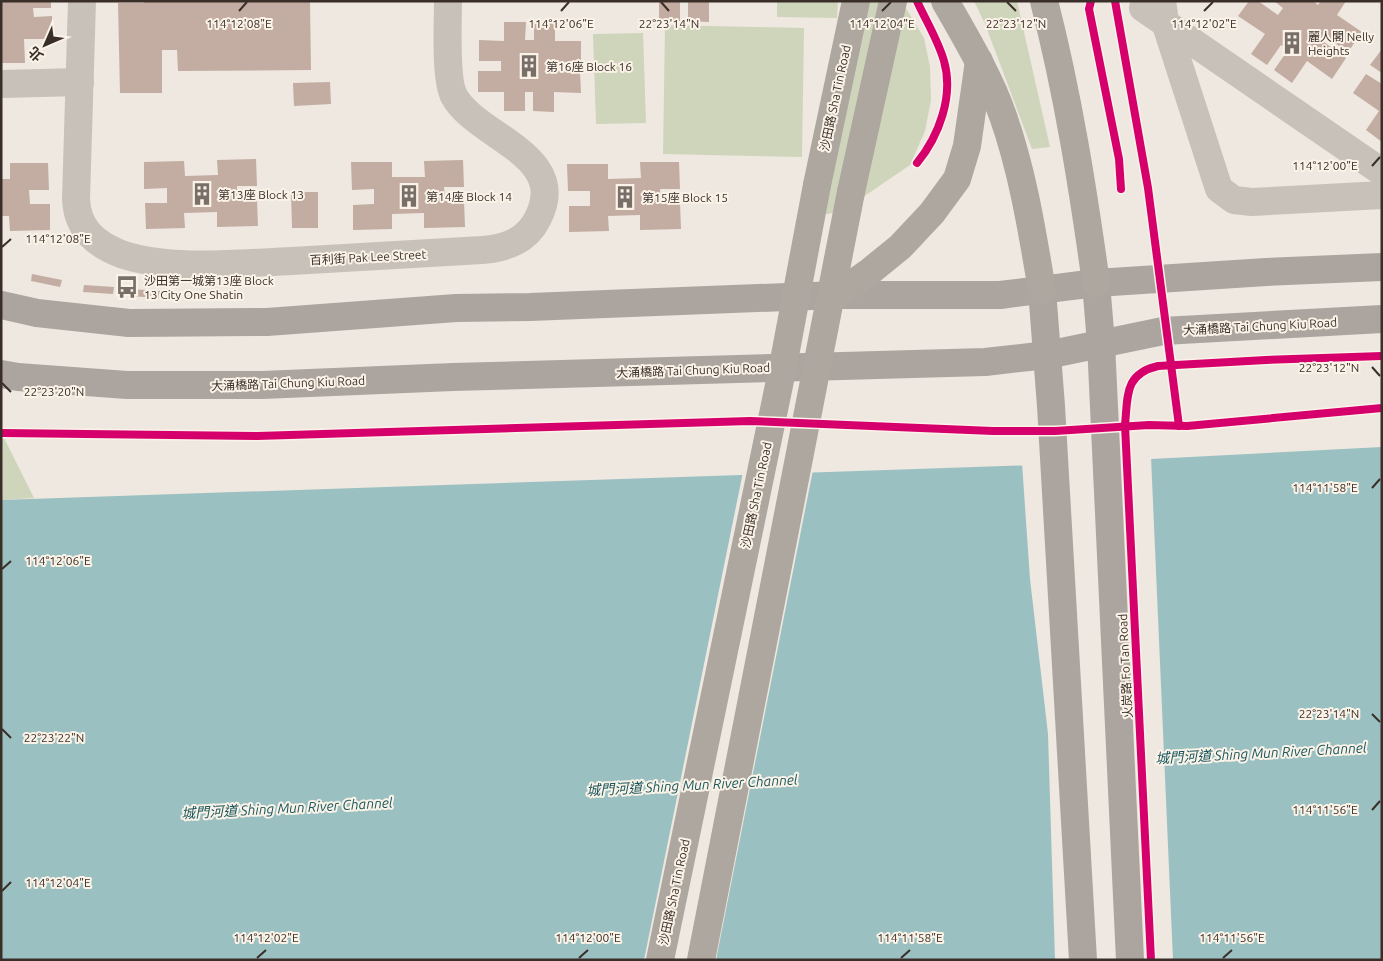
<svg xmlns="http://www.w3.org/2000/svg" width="1383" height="961" font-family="Ubuntu,'Noto Sans TC',sans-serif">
<rect width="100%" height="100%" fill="#eee8e1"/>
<g fill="#cfd5ba">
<path d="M777,1H838L837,18L777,17Z"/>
<path d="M852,1H897L907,10L924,38L930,67L931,100L925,131L910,165L869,193L834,213L799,218Z"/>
<path d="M974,1H1017L1050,147L1032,149L985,24Z"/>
<path d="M665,25L804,28L802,157L663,154Z"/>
<path d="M643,33L646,123L596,124L593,34Z"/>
<path d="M1,438H4L34,498L1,500Z"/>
</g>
<path fill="#9bc0c2" d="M1382,447V960H1V500L1035,465Z"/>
<g fill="#eee8e1">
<path d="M1151,457L1173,960H1055L1048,734L1030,579L1022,463Z"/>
<path d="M813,470L716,960H644L743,472Z"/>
</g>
<g fill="#c3aca1">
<path d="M1,1H51V8H33L34,17L52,16L53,39H24L25,63H1Z"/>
<path d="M144,1H310L311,70L178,71L177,50H162V93H120L118,3H144Z"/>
<path d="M659,1H680V21L659,20Z"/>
<path d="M688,1H709V22L688,21Z"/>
<path d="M1249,1H1258L1278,15L1283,8L1274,1H1313L1318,5L1321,1H1346L1337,15L1362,32L1348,52L1324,36L1321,40L1346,58L1332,79L1307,61L1292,83L1274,70L1288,50L1281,45L1267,65L1251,54L1265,34L1238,16Z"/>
<path d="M504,22H526L525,40H534V22H555V41H581V62H558V71L580,72L581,93L554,92V112L533,111V92H525V111H504V92H478V71H501V61H479V40L504,41Z"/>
<path d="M1382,49V73L1370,65Z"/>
<path d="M1366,74L1382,84V142L1366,130L1379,111L1353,93Z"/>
<path d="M330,82L331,104L294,106L293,83Z"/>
<path d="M256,159L257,186H237V200H257L258,226L217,227V212L184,213L185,228L146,229L145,203H167V188L144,189V162L184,161L185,176L218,175L217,160Z"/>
<path d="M463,160L464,187H444L445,201H464L465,227L424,228V213L392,214V229L353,230V205L374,204V189L352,190L351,162H392V177H425L424,161Z"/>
<path d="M640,162H679L680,189H660L661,203H680L681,229L640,230V215L608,216L609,231L569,232V206H590V191H568L567,164H608V179L641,178Z"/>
<path d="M10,163H48L49,190H29L30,204H50V230L10,231L9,216H1V179H10Z"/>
<path d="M291,192H318V228H292Z"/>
<path d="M32,274L62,280L60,287L31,281Z"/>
<path d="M84,285L114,287L113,294L83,292Z"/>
<path d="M130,289L160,291L159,298L129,296Z"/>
</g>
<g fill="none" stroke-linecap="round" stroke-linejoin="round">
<g stroke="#c7c1ba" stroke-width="28">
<path d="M82,1L76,199C77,228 95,244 121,254C170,271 241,263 292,261C355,257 419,254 482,250C506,248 527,241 538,218C570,154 477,138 454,96C445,79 448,22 448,1"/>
<path d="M1162,1L1165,22L1219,189L1234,200L1252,202L1382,195"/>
<path d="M1143,8L1382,172"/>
<path d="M1,84L80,82"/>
</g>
<g stroke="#aca59f" stroke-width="28">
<path d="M1096,283L1101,343L1130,960"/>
<path d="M1042,290L1051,406L1083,960"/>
<path d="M1,305L37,313L129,323L267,322L456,308L530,307L837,295H1000L1096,283L1266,272L1382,267"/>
<path d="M1,374L18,377L127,385H262L453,377L985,362L1047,355L1163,331L1382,319"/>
</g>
<g stroke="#ada7a0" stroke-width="28">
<path d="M945,1C966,38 989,76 1003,116C1023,173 1032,231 1042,290"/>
<path d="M1044,1C1068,94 1083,189 1096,283"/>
<path d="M817,185L856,1"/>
<path d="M851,192L893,1"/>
<path d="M837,295L868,273L900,247L932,213L957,179L967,146L979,61"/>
</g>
<g stroke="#ada7a0" stroke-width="28">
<path d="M660,960L783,366L817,185"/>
<path d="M701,960L851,192"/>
</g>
<defs>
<g id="cycleway">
<path d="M917,1C926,21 938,40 944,61C954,96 939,136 917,163"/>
<path d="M1091,1L1089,9L1119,159L1121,189"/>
<path d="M1115,1L1148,188L1179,426"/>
<path d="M1,433L257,436L750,421L993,431H1055L1149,425L1187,426L1382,408"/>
<path d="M1151,960L1125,425C1128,396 1124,374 1158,366L1266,360L1382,356"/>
</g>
</defs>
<use href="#cycleway" stroke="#fbf3e8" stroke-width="11"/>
<use href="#cycleway" stroke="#d6006c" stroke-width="8"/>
</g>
<path fill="none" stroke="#392e28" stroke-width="2" d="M661,2L669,11M1007,2L1016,11M239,11L247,2M561,11L569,2M882,11L891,2M1204,11L1213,2M1372,166L1380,157M2,247L11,239M1372,367L1380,376M2,383L11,392M1372,488L1380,479M2,569L11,561M1372,714L1380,722M2,729L11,738M1372,810L1380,801M2,891L11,882M257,958L266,950M579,958L588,950M901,958L910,950M1223,958L1232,950"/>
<defs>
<symbol id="building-bare" viewBox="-9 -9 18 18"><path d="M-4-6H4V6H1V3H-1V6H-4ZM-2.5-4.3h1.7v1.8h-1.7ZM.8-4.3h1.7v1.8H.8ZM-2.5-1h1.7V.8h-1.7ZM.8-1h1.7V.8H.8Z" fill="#786f69" stroke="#fbf3e8" stroke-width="2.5" paint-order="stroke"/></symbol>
<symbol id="bus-bare" viewBox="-9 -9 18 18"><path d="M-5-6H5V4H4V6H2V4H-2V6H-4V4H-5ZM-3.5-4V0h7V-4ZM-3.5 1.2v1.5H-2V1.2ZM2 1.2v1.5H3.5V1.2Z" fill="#786f69" stroke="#fbf3e8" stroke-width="2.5" paint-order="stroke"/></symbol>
</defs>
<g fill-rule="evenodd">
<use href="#building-bare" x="1276" y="27" width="32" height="32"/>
<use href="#building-bare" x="513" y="50" width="32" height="32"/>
<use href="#building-bare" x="186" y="178" width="32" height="32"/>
<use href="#building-bare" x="393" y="180" width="32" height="32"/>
<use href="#building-bare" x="609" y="181" width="32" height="32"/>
<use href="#bus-bare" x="111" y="271" width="32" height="32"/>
</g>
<g text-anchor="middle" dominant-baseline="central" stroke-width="4" stroke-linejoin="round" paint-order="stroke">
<g font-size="12" fill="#392e28" stroke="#fbf3e8" text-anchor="start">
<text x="1308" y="36">麗人閣 Nelly<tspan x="1308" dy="14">Heights</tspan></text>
<text x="546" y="66">第16座 Block 16</text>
<text x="218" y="194">第13座 Block 13</text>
<text x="426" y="196">第14座 Block 14</text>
<text x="642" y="197">第15座 Block 15</text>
<text x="144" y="280">沙田第一城第13座 Block<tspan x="144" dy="14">13 City One Shatin</tspan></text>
</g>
<g font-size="12" fill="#392e28" stroke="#fbf3e8">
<text transform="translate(835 98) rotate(-78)">沙田路 Sha Tin Road</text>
<text transform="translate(368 257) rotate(-3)">百利街 Pak Lee Street</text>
<text transform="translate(1260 326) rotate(-3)">大涌橋路 Tai Chung Kiu Road</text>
<text transform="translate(693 370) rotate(-2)">大涌橋路 Tai Chung Kiu Road</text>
<text transform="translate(288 383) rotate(-2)">大涌橋路 Tai Chung Kiu Road</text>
<text transform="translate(756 495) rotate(-78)">沙田路 Sha Tin Road</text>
<text transform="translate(1125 666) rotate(-93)">火炭路 Fo Tan Road</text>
<text transform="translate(674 892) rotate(-78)">沙田路 Sha Tin Road</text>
</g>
<g font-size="14" font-style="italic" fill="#19575e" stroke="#fbf3e8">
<text transform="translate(1261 753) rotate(-3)">城門河道 Shing Mun River Channel</text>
<text transform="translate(692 785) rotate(-3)">城門河道 Shing Mun River Channel</text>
<text transform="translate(287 808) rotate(-3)">城門河道 Shing Mun River Channel</text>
</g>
</g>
<g font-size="12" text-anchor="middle" fill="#392e28" stroke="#fbf3e8" stroke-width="4" stroke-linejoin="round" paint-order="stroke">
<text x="561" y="28">114°12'06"E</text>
<text x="669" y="28">22°23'14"N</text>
<text x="882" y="28">114°12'04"E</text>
<text x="1016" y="28">22°23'12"N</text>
<text x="1204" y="28">114°12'02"E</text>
<text x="239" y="28">114°12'08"E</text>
<text x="1325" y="170">114°12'00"E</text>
<text x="58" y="243">114°12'08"E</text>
<text x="1329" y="372">22°23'12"N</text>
<text x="54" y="396">22°23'20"N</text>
<text x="1325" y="492">114°11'58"E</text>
<text x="58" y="565">114°12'06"E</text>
<text x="1329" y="718">22°23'14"N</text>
<text x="54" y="742">22°23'22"N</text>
<text x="1325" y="814">114°11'56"E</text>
<text x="58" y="887">114°12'04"E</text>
<text x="266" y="942">114°12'02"E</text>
<text x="588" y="942">114°12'00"E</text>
<text x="910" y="942">114°11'58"E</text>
<text x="1232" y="942">114°11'56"E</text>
</g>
<rect width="1383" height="961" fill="none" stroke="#392e28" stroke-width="5"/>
<g transform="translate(45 45) rotate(225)" stroke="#fbf3e8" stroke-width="4" paint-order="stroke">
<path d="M0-4L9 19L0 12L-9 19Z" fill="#392e28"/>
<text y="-8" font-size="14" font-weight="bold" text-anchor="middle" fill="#392e28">北</text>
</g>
</svg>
